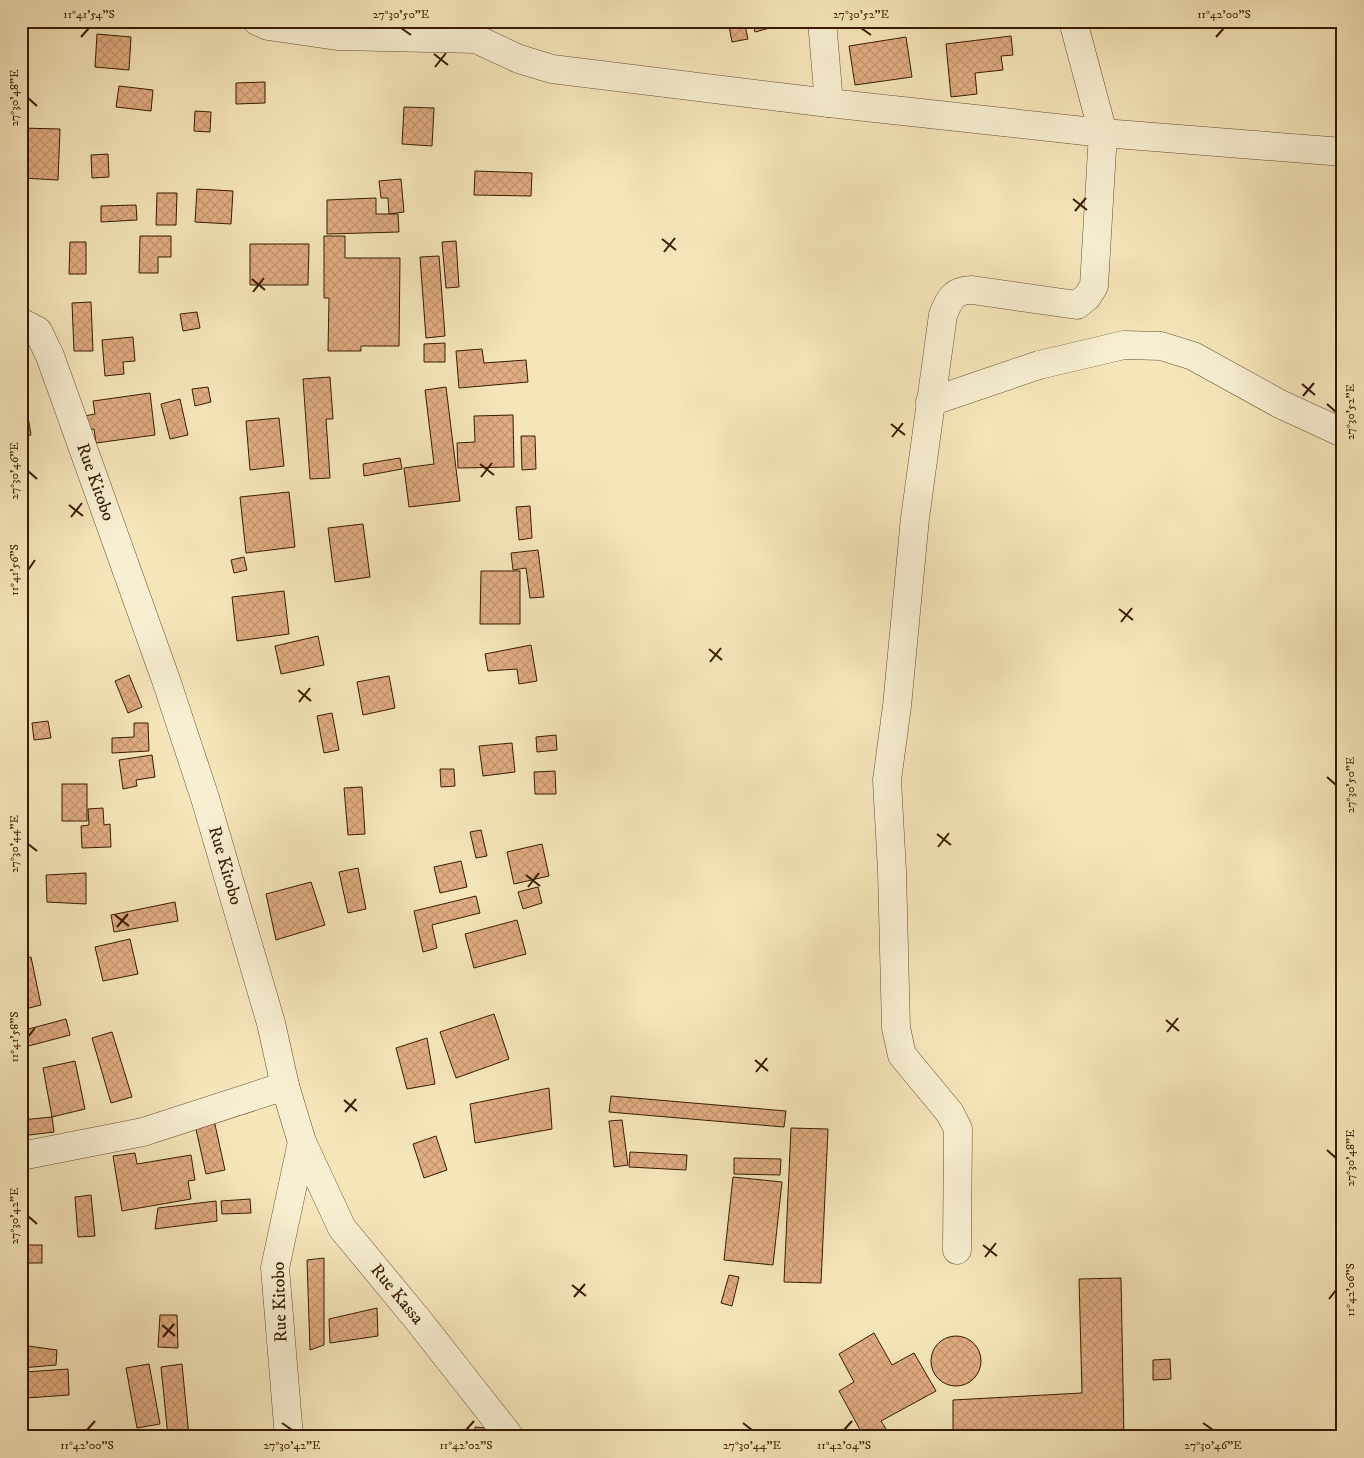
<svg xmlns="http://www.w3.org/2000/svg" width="1364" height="1458" font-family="'IM FELL DW Pica',serif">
<defs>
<pattern id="building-cross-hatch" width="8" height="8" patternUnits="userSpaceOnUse" patternTransform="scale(1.25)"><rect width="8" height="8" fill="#e1ad82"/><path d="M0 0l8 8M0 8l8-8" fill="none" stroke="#c2946f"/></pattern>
</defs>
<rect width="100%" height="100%" fill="#f5e6b9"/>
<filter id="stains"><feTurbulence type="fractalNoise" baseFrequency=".004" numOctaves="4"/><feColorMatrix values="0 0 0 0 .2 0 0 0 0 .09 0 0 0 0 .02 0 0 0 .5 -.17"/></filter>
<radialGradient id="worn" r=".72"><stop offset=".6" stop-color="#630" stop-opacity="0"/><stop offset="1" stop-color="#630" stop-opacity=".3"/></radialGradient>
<g fill="url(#building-cross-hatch)" stroke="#381b02">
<path d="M728,21H744L748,39L732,42Z"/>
<path d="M753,21H796L755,32Z"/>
<path d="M1220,21H1244L1221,26Z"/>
<path d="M97,34L131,37L129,70L95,67Z"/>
<path d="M1011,36L1013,55L1001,56L1003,70L975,73L977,94L951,97L946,44Z"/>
<path d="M906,37L912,77L855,85L849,46Z"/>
<path d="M21,68L26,69L21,92Z"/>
<path d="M265,82V103L236,104V83Z"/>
<path d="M119,86L153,90L151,111L116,107Z"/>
<path d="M404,107L434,108L432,146L402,144Z"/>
<path d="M195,111L211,112L210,132L194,131Z"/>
<path d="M21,128L60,129L58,180L21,178Z"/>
<path d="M108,154L109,177L92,178L91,155Z"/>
<path d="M475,171L532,173L531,196L474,195Z"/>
<path d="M401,179L404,212L389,214L388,198H381L379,181Z"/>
<path d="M197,189L233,191L231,224L195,222Z"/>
<path d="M157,193H177L176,225H156Z"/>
<path d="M376,198V214H398L399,232L327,234V200Z"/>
<path d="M136,205L137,220L101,222V206Z"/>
<path d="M140,236H171V257H158V273H139Z"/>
<path d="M324,236H345V258H400L399,346H361V351H328L329,298H324Z"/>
<path d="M456,241L459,287L446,288L442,242Z"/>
<path d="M70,242H86V274H69Z"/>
<path d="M250,244H309L308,285H250Z"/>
<path d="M439,256L445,336L426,338L420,257Z"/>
<path d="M91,302L93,351H74L72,303Z"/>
<path d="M197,312L200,328L183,331L180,314Z"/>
<path d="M133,337L135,361L123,362L124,374L105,376L102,340Z"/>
<path d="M445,343V362H424V344Z"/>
<path d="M482,349L484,363L526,360L528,382L459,388L456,351Z"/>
<path d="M330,377L333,419H326L330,478L310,479L303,379Z"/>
<path d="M208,387L211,402L195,406L192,389Z"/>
<path d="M446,387L460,501L409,507L404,468L434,464L425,390Z"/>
<path d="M150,393L155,435L96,443L94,429L85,430L84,416L95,414L93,401Z"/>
<path d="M180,399L188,435L170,439L161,404Z"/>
<path d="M513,415L514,467L458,468L457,443L475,442L474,416Z"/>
<path d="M28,417L31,435L21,437V418Z"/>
<path d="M279,418L284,466L250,470L246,421Z"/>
<path d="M521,436H535L536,469L522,470Z"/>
<path d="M400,458L402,469L364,476L363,464Z"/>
<path d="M289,492L295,547L246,553L240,497Z"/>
<path d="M530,506L532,538L519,540L516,507Z"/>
<path d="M363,524L370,577L335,582L328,528Z"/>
<path d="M538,550L544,597L530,598L526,568L513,570L511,553Z"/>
<path d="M244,557L247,570L234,573L231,560Z"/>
<path d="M481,571H520V624H480Z"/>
<path d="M284,591L289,634L237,641L232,597Z"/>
<path d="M318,636L324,665L281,674L275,646Z"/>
<path d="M531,645L537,681L519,684L517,669L488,671L485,654Z"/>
<path d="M129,675L142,707L128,713L115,681Z"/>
<path d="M389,676L395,708L363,715L357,682Z"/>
<path d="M332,713L339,750L324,753L317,716Z"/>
<path d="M48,721L51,738L34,740L32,723Z"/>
<path d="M134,723H148L149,751L112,753V738L134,737Z"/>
<path d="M556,735L557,750L537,752L536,737Z"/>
<path d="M512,743L515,772L483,776L479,746Z"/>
<path d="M152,755L155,777L136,780L137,786L123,789L119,760Z"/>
<path d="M440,769H454L455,786L441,787Z"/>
<path d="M555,771L556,794H535L534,772Z"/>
<rect x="62" y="784" width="25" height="37"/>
<path d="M362,787L365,834L348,835L344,788Z"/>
<path d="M103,808L104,825L110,824L111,847L82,848L81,826L89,825L88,809Z"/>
<path d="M481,830L487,856L476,858L470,832Z"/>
<path d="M542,844L549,876L514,884L507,852Z"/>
<path d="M461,861L467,887L440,893L434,867Z"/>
<path d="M358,868L366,909L348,913L339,872Z"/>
<path d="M21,871H23L24,903H21Z"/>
<path d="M86,873V904L47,902L46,875Z"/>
<path d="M311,882L325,925L276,940L266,894Z"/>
<path d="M538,887L542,903L523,909L518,892Z"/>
<path d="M476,896L480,913L432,925L437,948L423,952L414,911Z"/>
<path d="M175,902L178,921L114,932L111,915Z"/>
<path d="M22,910L24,944H21V910Z"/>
<path d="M517,920L526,954L474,968L465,934Z"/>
<path d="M130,939L138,974L103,981L95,947Z"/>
<path d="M31,957L41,1005L21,1010V959Z"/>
<path d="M494,1014L509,1059L456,1078L440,1032Z"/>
<path d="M66,1019L70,1035L21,1048V1031Z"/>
<path d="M112,1032L132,1097L111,1103L92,1038Z"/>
<path d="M427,1038L435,1084L407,1089L396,1048Z"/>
<path d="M75,1061L85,1109L52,1117L43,1068Z"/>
<path d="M549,1088L552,1129L475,1143L470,1104Z"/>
<path d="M611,1096L786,1111L784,1127L609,1112Z"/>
<path d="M212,1111L225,1170L206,1174L193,1116Z"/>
<path d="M52,1117L54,1132L21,1136V1120Z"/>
<path d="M622,1120L628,1165L614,1167L609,1121Z"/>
<path d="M791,1128L828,1129L821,1283L784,1282Z"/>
<path d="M436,1136L447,1170L424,1178L413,1144Z"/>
<path d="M630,1152L687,1155L686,1170L629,1167Z"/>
<path d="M135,1153L137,1164L191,1155L195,1180L188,1181L191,1199L122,1211L113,1156Z"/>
<path d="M734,1158L781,1159L780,1175L734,1174Z"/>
<path d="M733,1177L782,1182L773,1265L724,1260Z"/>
<path d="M91,1195L95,1236L78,1237L75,1197Z"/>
<path d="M250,1199L251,1213L222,1214L221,1201Z"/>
<path d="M216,1201L217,1221L155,1229L158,1208Z"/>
<rect x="21" y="1245" width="21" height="18"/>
<path d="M324,1258V1345L310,1350L307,1260Z"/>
<path d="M729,1275L739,1277L732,1306L721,1303Z"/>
<path d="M1121,1278L1124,1437H953V1400L1082,1393L1079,1279Z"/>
<path d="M377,1308L378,1336L330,1343L329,1319Z"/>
<path d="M160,1315H177L178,1348L158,1347Z"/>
<path d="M874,1333L892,1365L914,1353L936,1391L881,1421L886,1429L873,1437H864L839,1391L854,1382L839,1354Z"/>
<circle cx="956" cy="1361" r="25"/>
<path d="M21,1345L57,1350L56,1365L21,1368Z"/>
<path d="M1170,1359L1171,1379L1153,1380V1360Z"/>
<path d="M149,1364L160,1424L137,1428L126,1368Z"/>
<path d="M182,1364L189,1436L168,1437L161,1367Z"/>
<path d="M68,1369L69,1395L26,1398L25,1372Z"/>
<path d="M475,1427L497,1429V1437H475Z"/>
</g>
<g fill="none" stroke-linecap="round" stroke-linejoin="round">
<defs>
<g id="street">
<path d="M257,21L268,26L337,36L476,39L519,59L552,69L829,103L1103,133L1343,152"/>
<path d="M822,21L829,103"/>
<path id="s1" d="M21,322L38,331L50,356L166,680L205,798L271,1023L285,1086L302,1142L275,1268L289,1437"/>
<path d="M930,402L1039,365L1124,345L1161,346L1193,356L1280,404L1343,433"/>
<path id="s2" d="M302,1142L342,1228L418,1320L510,1437"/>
<path d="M21,1156L143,1132L285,1086"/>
<path d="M957,1250L958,1129L950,1113L902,1055L896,1028L892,871L887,780L897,706L915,518L943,315C949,299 954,290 972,290L1077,305L1087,297L1094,286L1103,133L1073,21"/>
</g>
</defs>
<use href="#street" stroke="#674e30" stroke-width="29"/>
<use href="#street" stroke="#f8efd2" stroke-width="28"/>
</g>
<path fill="none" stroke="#381b02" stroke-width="2" d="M401,28L411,35M861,28L871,35M81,37L89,28M1216,37L1224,28M434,54L448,65M435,67L446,53M28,98L37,106M1073,199L1087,210M1075,211L1086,198M662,239L676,250M664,252L675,238M252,279L265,290M253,292L264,278M1302,384L1315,395M1303,396L1314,383M1327,404L1336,412M891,424L905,435M892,437L903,423M480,464L494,475M28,471L37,479M481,477L492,463M69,505L83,516M71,517L82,503M28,570L35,560M1119,609L1133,620M1121,622L1132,608M709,649L722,660M710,662L721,648M298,690L311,701M299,702L310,688M1327,777L1336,785M937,834L951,845M28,844L37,851M938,847L949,833M526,875L540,886M528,887L539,873M115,915L129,926M117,927L128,914M1166,1020L1179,1031M1167,1032L1178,1018M28,1037L35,1028M755,1060L768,1071M756,1072L767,1058M344,1100L357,1111M345,1112L356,1099M1327,1150L1336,1158M28,1216L37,1224M983,1245L997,1256M985,1257L996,1243M572,1285L586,1296M574,1297L585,1284M1329,1299L1336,1290M162,1325L175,1336M163,1337L174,1324M282,1423L292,1430M743,1423L752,1430M1203,1423L1213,1430M87,1430L95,1421M466,1430L474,1421M844,1430L852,1421"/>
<g text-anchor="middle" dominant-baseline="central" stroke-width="5" stroke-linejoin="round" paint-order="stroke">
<g font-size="18" fill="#381b02" stroke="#f8efd2">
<text stroke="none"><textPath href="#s1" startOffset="181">Rue Kitobo</textPath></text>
<text stroke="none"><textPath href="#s1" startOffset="586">Rue Kitobo</textPath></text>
<text stroke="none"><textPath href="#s2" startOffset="181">Rue Kassa</textPath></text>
<text transform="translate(280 1302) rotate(-92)">Rue Kitobo</text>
</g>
</g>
<rect width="1364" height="1458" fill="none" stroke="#f5e6b9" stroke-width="55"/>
<rect x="28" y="28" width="1308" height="1402" fill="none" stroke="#381b02" stroke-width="2"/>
<g font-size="12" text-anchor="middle" fill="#381b02">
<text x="89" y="18">11°41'54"S</text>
<text x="401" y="18">27°30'50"E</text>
<text x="861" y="18">27°30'52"E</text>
<text x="1224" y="18">11°42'00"S</text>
<text transform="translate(14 98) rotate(-90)" y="4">27°30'48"E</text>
<text transform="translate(1350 412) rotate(-90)" y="4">27°30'52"E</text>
<text transform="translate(14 471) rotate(-90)" y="4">27°30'46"E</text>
<text transform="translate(14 570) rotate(-90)" y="4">11°41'56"S</text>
<text transform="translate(1350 785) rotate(-90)" y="4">27°30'50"E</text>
<text transform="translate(14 844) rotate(-90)" y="4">27°30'44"E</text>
<text transform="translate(14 1037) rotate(-90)" y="4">11°41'58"S</text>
<text transform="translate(1350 1158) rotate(-90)" y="4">27°30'48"E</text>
<text transform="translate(14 1216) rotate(-90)" y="4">27°30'42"E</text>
<text transform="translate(1350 1290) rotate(-90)" y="4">11°42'06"S</text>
<text x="87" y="1449">11°42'00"S</text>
<text x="292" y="1449">27°30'42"E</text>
<text x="466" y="1449">11°42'02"S</text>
<text x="752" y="1449">27°30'44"E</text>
<text x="844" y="1449">11°42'04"S</text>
<text x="1213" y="1449">27°30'46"E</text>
</g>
<rect width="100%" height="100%" filter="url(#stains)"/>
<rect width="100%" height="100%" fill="url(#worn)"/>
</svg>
